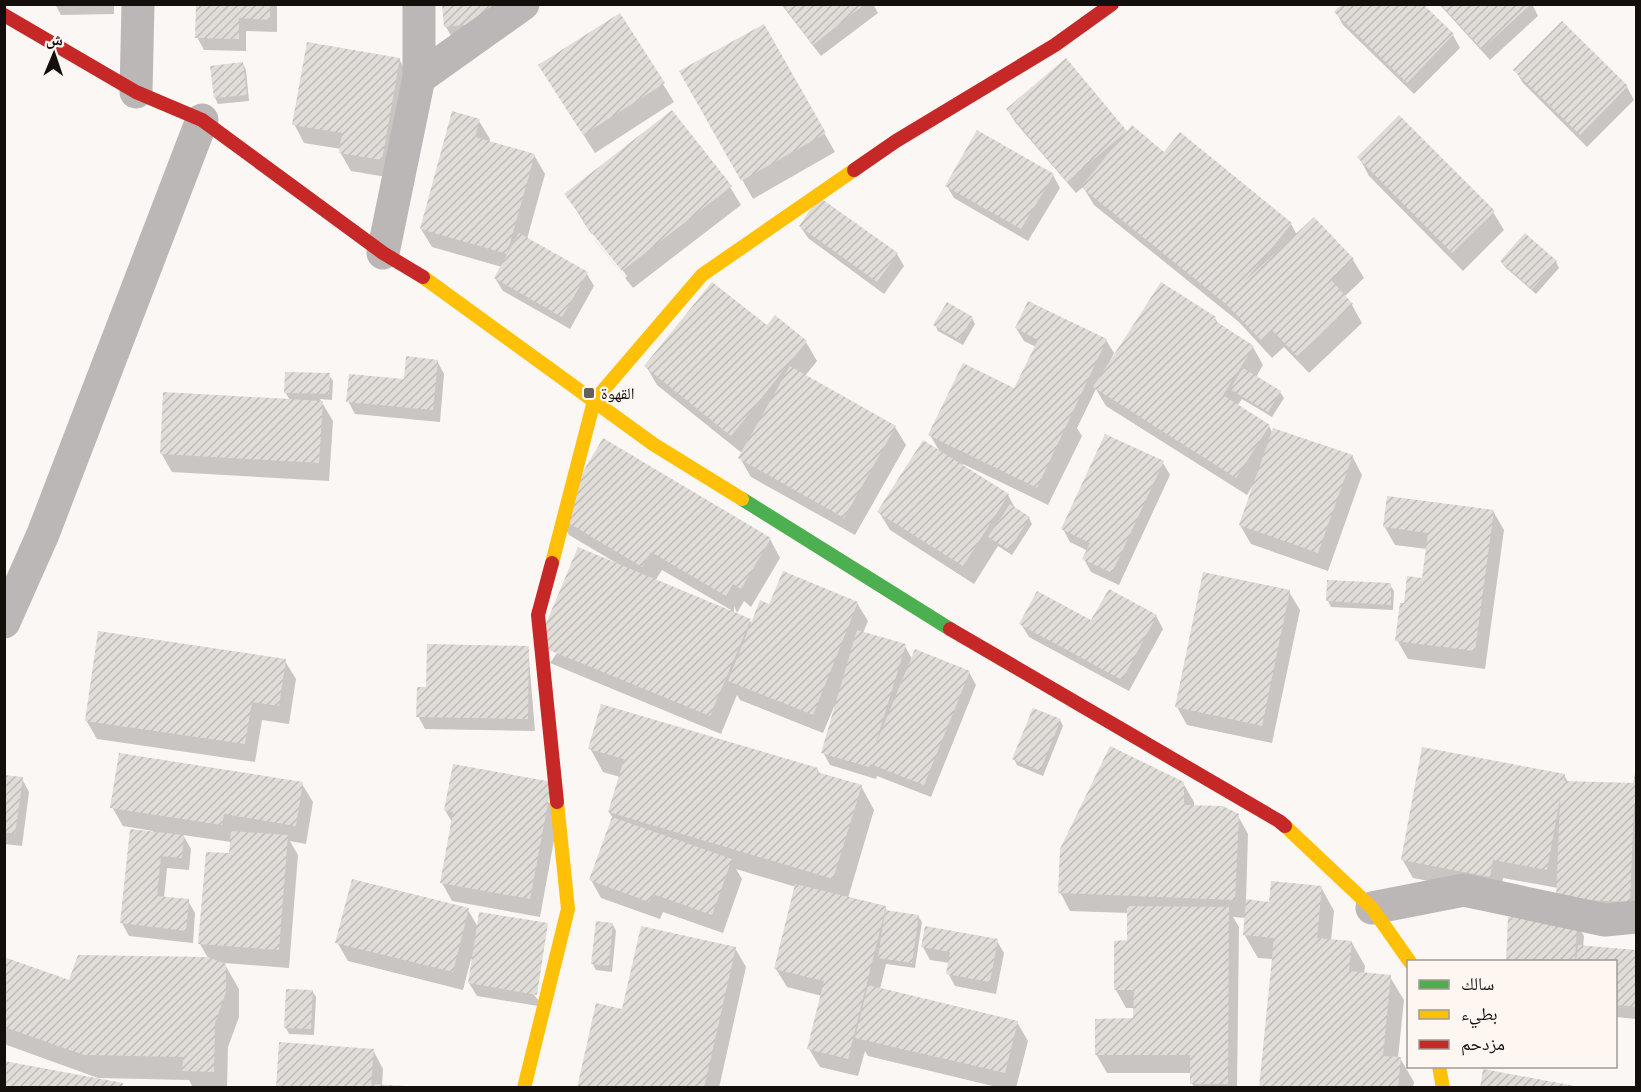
<svg xmlns="http://www.w3.org/2000/svg" width="1641" height="1092" font-family="'Roboto Serif','Noto Naskh Arabic',serif">
<defs>
<pattern id="building-hatch" width="6" height="6" patternUnits="userSpaceOnUse" patternTransform="scale(1.5)"><rect width="6" height="6" fill="#e0ddd8"/><path d="M-1 1l2-2M0 6l6-6M5 7l2-2" fill="none" stroke="#bfbcb8"/></pattern>
</defs>
<rect width="100%" height="100%" fill="#faf7f4"/>
<g fill="#0003" fill-rule="evenodd">
<path d="M55,4H114V14L61,15Z"/>
<path d="M198,4H277V32L246,31V51L204,50L197,37Z"/>
<path d="M443,4H498L453,39L446,27Z"/>
<path d="M781,4H873L878,13L821,56Z"/>
<path d="M1421,4L1453,35L1460,48L1414,94L1343,25L1336,12Z"/>
<path d="M1439,4H1532L1538,16L1490,60Z"/>
<path d="M620,15L674,102L595,153L551,84Z"/>
<path d="M1562,23L1627,87L1634,100L1587,147L1523,83L1515,70Z"/>
<path d="M763,26L835,152L753,199L681,72Z"/>
<path d="M399,59L410,78L392,178L351,171L340,152L341,149L304,143L294,124Z"/>
<path d="M1065,61L1127,133L1164,154L1180,134L1291,224L1297,235L1314,219L1353,260L1364,278L1344,297L1352,305L1362,323L1309,373L1284,347L1272,358L1239,322L1094,205L1083,187L1076,193L1015,122L1007,109Z"/>
<path d="M243,64L246,70L249,101L218,104L215,98Z"/>
<path d="M479,121L490,139L489,143L534,155L545,174L527,239L587,274L594,286L570,329L503,291L495,278L502,267L432,247L421,229Z"/>
<path d="M1359,157L1493,212L1504,230L1463,271L1369,176Z"/>
<path d="M1053,175L1060,188L1028,241L954,198L947,186Z"/>
<path d="M730,187L741,205L633,288L596,241L594,239L625,278L627,276L591,230L592,235L566,194Z"/>
<path d="M800,226L897,254L904,266L884,294L808,238Z"/>
<path d="M1525,235L1556,262L1559,268L1536,294L1505,267L1501,261Z"/>
<path d="M775,317L806,342L817,361L805,376L895,427L906,445L855,535L751,477L740,458L743,454L657,385L646,366L767,327Z"/>
<path d="M972,318L975,324L963,345L938,331L935,325Z"/>
<path d="M1215,318L1219,325L1253,347L1263,365L1256,377L1280,392L1284,398L1272,417L1242,399L1237,406L1269,426L1273,434L1352,456L1362,475L1328,571L1251,544L1240,525L1253,485L1247,495L1106,406L1096,389L1077,428L1082,436L1048,505L963,464L962,466L1008,495L1016,510L1029,518L1032,524L1012,555L998,546L974,584L890,530L879,512L940,452L930,435L1015,390L1036,347L1024,341L1016,328L1106,340L1114,353L1110,361L1112,362Z"/>
<path d="M437,361L444,374L440,422L355,414L348,401L406,380Z"/>
<path d="M329,375L333,381L332,400L320,399L333,421L329,481L172,472L161,453L290,400L285,392Z"/>
<path d="M1163,463L1170,475L1119,585L1091,572L1084,559L1088,551L1070,542L1063,529Z"/>
<path d="M1493,511L1504,530L1485,669L1408,659L1397,640L1405,605L1423,580L1427,549L1395,545L1384,526Z"/>
<path d="M559,516L770,539L780,558L751,607L744,601L737,613L734,606V613L750,621L752,624L770,606L857,603L868,621L863,633L905,646L912,659L969,672L976,685L931,797L877,776L876,779L830,765L823,752L836,708L834,707L823,733L740,700L737,695L721,734L550,663L618,564L569,535ZM662,570L731,610L730,612L655,581Z"/>
<path d="M1390,585L1394,591L1393,610L1331,607L1328,601Z"/>
<path d="M1289,592L1300,610L1272,743L1187,725L1177,707Z"/>
<path d="M1156,616L1163,629L1129,691L1029,637L1021,624L1092,622Z"/>
<path d="M528,647L535,731L425,729L418,716L428,688Z"/>
<path d="M285,661L296,679L289,724L262,720L255,762L97,739L86,720Z"/>
<path d="M1060,720L1063,726L1043,776L1017,765L1014,759Z"/>
<path d="M590,748L817,769L820,774L861,786L874,810L848,898L885,907L888,912L918,916L922,922L915,968L886,964L880,989L1017,1022L1028,1041L1016,1088H1001L868,1056L865,1051L858,1076L820,1067L809,1049L822,996L787,987L776,969L796,887L736,869L742,879L723,933L663,912L660,919L601,898L591,880L613,818L609,812L620,777L603,772Z"/>
<path d="M1636,770V920L1558,888L1503,878L1500,894L1413,878L1402,859L1564,775L1568,782L1634,784Z"/>
<path d="M4,777L22,779L29,792L22,846L4,844Z"/>
<path d="M1183,783L1194,802V807L1238,816L1248,834L1246,901L1270,903L1321,887L1334,911L1331,941L1352,943L1365,966L1364,974L1390,977L1404,1000L1398,1058H1400L1414,1082L1413,1088H1260L1273,959L1258,958L1244,934L1246,918L1233,917L1239,927L1237,1088H1194L1192,1083V1073H1107L1096,1054L1135,1020V1008H1126L1116,990L1129,942V913L1070,911L1060,892Z"/>
<path d="M302,784L313,802L306,844L290,841L298,855L289,968L224,963L239,989V1017L228,1047L227,1088H193L189,1080L98,1078L4,1044V959L70,982L208,958L200,944L230,855L231,842L183,835L191,849L189,870L167,868L164,898L188,901L195,913L193,943L129,936L122,923L153,831L123,826L112,807Z"/>
<path d="M561,802L540,917L452,901L442,883L452,822L445,810Z"/>
<path d="M468,910L478,927L544,1007L477,996L469,983L473,959H471L463,990L348,961L337,942Z"/>
<path d="M1576,923L1584,936L1583,947L1636,951V1019L1616,1017V962H1507Z"/>
<path d="M613,925L616,931L612,972L596,970L593,964Z"/>
<path d="M997,941L1004,953L996,994L955,986L948,973L950,963L930,960L923,947Z"/>
<path d="M735,948L746,967L719,1088H579L623,1011Z"/>
<path d="M288,990L312,991L316,997L314,1035L289,1034L286,1028Z"/>
<path d="M373,1050L383,1069L382,1086L410,1088H278Z"/>
</g>
<g fill="url(#building-hatch)">
<path d="M196,4H270V20L239,18V39L195,38Z"/>
<path d="M442,4H492L494,22L444,27Z"/>
<path d="M782,4H865L813,45Z"/>
<path d="M1342,4H1423L1454,34L1407,83L1334,12Z"/>
<path d="M1441,5H1530L1482,49Z"/>
<path d="M620,13L665,83L583,135L538,65Z"/>
<path d="M1562,21L1628,86L1580,135L1513,70Z"/>
<path d="M764,24L826,133L741,181L679,71Z"/>
<path d="M307,42L400,58L382,160L339,153L342,133L292,125Z"/>
<path d="M1066,58L1127,131L1132,125L1164,152L1180,132L1292,223L1245,281L1314,217L1354,259L1331,280L1353,304L1297,356L1272,330L1261,340L1226,304L1081,187L1126,132L1067,182L1006,109Z"/>
<path d="M243,62L247,95L214,98L210,66Z"/>
<path d="M672,110L732,186L622,271L583,222L585,221L564,194Z"/>
<path d="M452,111L480,119L475,137L535,154L507,254L420,229Z"/>
<path d="M1399,115L1495,211L1452,253L1357,157Z"/>
<path d="M977,130L1054,174L1021,229L945,186Z"/>
<path d="M819,197L898,253L877,282L799,226Z"/>
<path d="M519,233L588,272L562,317L494,278Z"/>
<path d="M1525,233L1557,261L1532,289L1500,261Z"/>
<path d="M712,282L767,325L775,315L807,341L731,436L644,366Z"/>
<path d="M1161,282L1216,317L1214,320L1254,346L1223,395L1270,425L1236,478L1093,387Z"/>
<path d="M1028,301L1107,339L1037,488L928,435L963,363L1014,388L1038,340L1015,328Z"/>
<path d="M947,302L973,317L959,340L933,325Z"/>
<path d="M406,356L438,360L433,410L346,402L349,374L404,379Z"/>
<path d="M790,366L896,426L844,518L738,458Z"/>
<path d="M1243,368L1281,391L1268,412L1230,389Z"/>
<path d="M285,372L330,373L329,394L284,393Z"/>
<path d="M163,392L323,401L319,463L160,454Z"/>
<path d="M1273,428L1353,455L1318,553L1239,525Z"/>
<path d="M1105,434L1164,461L1112,573L1082,559L1090,543L1061,529Z"/>
<path d="M603,438L771,538L741,589L733,584L726,596L651,552L642,567L557,516Z"/>
<path d="M923,440L1009,494L963,566L877,512Z"/>
<path d="M1387,496L1494,510L1475,651L1395,641L1400,603H1404L1407,576L1422,578L1428,533L1383,527Z"/>
<path d="M1010,504L1030,517L1009,550L988,537Z"/>
<path d="M578,547L751,619L710,716L537,645Z"/>
<path d="M783,571L858,602L813,715L728,681L760,600L769,604Z"/>
<path d="M1203,572L1290,590L1262,726L1175,707Z"/>
<path d="M1327,580L1391,583V605L1326,601Z"/>
<path d="M1109,589L1157,615L1122,680L1019,624L1037,591L1091,620Z"/>
<path d="M857,630L906,644L875,746L915,649L970,671L924,785L870,764L869,767L821,753Z"/>
<path d="M98,631L286,659L279,706L252,702L245,744L85,721Z"/>
<path d="M427,644L529,646L528,719L416,717L417,687H426Z"/>
<path d="M601,704L818,768L817,772L862,785L833,879L608,812L624,759L588,749Z"/>
<path d="M1033,708L1061,719L1040,771L1012,759Z"/>
<path d="M1110,746L1184,782V805L1223,806L1239,814L1235,900L1058,893L1060,849Z"/>
<path d="M1422,747L1565,774L1564,781L1633,783L1636,769V806H1634L1630,902L1556,899L1560,799L1547,870L1493,860L1490,877L1401,860Z"/>
<path d="M119,753L303,782L296,826L224,814L222,825L110,808Z"/>
<path d="M453,764L552,782L530,899L440,883L453,812L444,810Z"/>
<path d="M4,775L23,777L15,834L4,832Z"/>
<path d="M612,817L732,859L712,915L653,894L649,902L589,880Z"/>
<path d="M130,829L184,835L182,858L161,856L157,896L189,899L186,931L120,923Z"/>
<path d="M231,831L288,835L279,950L198,944L206,852L229,853Z"/>
<path d="M352,879L469,908L453,972L335,943Z"/>
<path d="M1271,881L1322,886L1317,938L1352,941L1349,971L1391,975L1383,1056L1401,1057L1398,1088H1259L1274,938L1243,935L1246,899L1269,902Z"/>
<path d="M795,884L886,906L848,1059L807,1049L824,981L774,969Z"/>
<path d="M1127,906L1229,907L1228,1084H1190V1055H1095V1019L1133,1018L1134,990H1114V941L1127,940Z"/>
<path d="M885,910L919,915L912,963L878,958Z"/>
<path d="M479,912L548,923L537,995L468,983Z"/>
<path d="M1508,917L1577,921L1575,962H1506Z"/>
<path d="M596,921L613,923L609,966L591,964Z"/>
<path d="M641,926L736,947L704,1088H577L596,1003L622,1009Z"/>
<path d="M925,926L998,939L990,982L946,974L950,952L921,947Z"/>
<path d="M1578,945L1636,950V1007L1616,1005V962H1576Z"/>
<path d="M78,955L208,957L226,964V992L215,1023L214,1072L182,1071L183,1057L84,1055L4,1027V957L69,980Z"/>
<path d="M868,985L1018,1021L1005,1073L855,1038Z"/>
<path d="M286,989L313,990L311,1029L284,1028Z"/>
<path d="M279,1042L374,1049L371,1084L406,1086V1088H276Z"/>
<path d="M4,1061L123,1083L122,1088H4Z"/>
<path d="M1483,1069L1575,1086V1088H1480Z"/>
</g>
<g fill="none" stroke-linecap="round" stroke-linejoin="round">
<g stroke="#bab7b6" stroke-width="33">
<path d="M419,78L523,4"/>
<path d="M136,92L138,4"/>
<path d="M383,253L419,78V4"/>
<path d="M4,622L43,534L202,120"/>
<path d="M1372,908L1464,890L1605,920L1636,917"/>
</g>
<path stroke="#4caf50" stroke-width="14" d="M742,499L950,629"/>
<g stroke="#ffc107" stroke-width="14">
<path d="M423,277L653,444L742,499"/>
<path d="M552,563L594,401L702,275L854,170"/>
<path d="M1285,826L1372,908L1410,962"/>
<path d="M1439,1066L1443,1088"/>
<path d="M524,1088L568,909L557,802"/>
</g>
<g stroke="#c62828" stroke-width="14">
<path d="M4,15L136,92L202,120L383,253L423,277"/>
<path d="M854,170L896,141L1055,45L1112,4"/>
<path d="M552,563L538,615L557,802"/>
<path d="M950,629L1279,821L1285,826"/>
</g>
</g>
<rect fill="#65605d" stroke="#fdf6f1" stroke-width="2" x="583" y="387" width="12" height="12" rx="3"/>
<g text-anchor="middle" dominant-baseline="central" stroke-width="4.5" stroke-linejoin="round" paint-order="stroke">
<g font-size="16" fill="#150f0b" stroke="#fdf6f1" text-anchor="start">
<text x="601" y="393">القهوة</text>
</g>
</g>
<rect width="1641" height="1092" fill="none" stroke="#150f0b" stroke-width="12"/>
<rect x="1407" y="960" width="210" height="108" fill="#fdf6f1" stroke="#a09a95" stroke-width="1.5"/>
<rect x="1419" y="980" width="30" height="9" fill="#4caf50" stroke="#a09a95" stroke-width="1.5"/>
<text x="1461" y="990" font-size="18" fill="#150f0b">سالك</text>
<rect x="1419" y="1010" width="30" height="9" fill="#ffc107" stroke="#a09a95" stroke-width="1.5"/>
<text x="1461" y="1020" font-size="18" fill="#150f0b">بطيء</text>
<rect x="1419" y="1040" width="30" height="9" fill="#c62828" stroke="#a09a95" stroke-width="1.5"/>
<text x="1461" y="1050" font-size="18" fill="#150f0b">مزدحم</text>
<g transform="translate(54 54) rotate(2)" stroke="#fdf6f1" stroke-width="4.5" paint-order="stroke">
<path d="M0-4.5L10 22L0 15L-10 22Z" fill="#150f0b"/>
<text y="-9" font-size="16" font-weight="bold" text-anchor="middle" fill="#150f0b">ش</text>
</g>
</svg>
